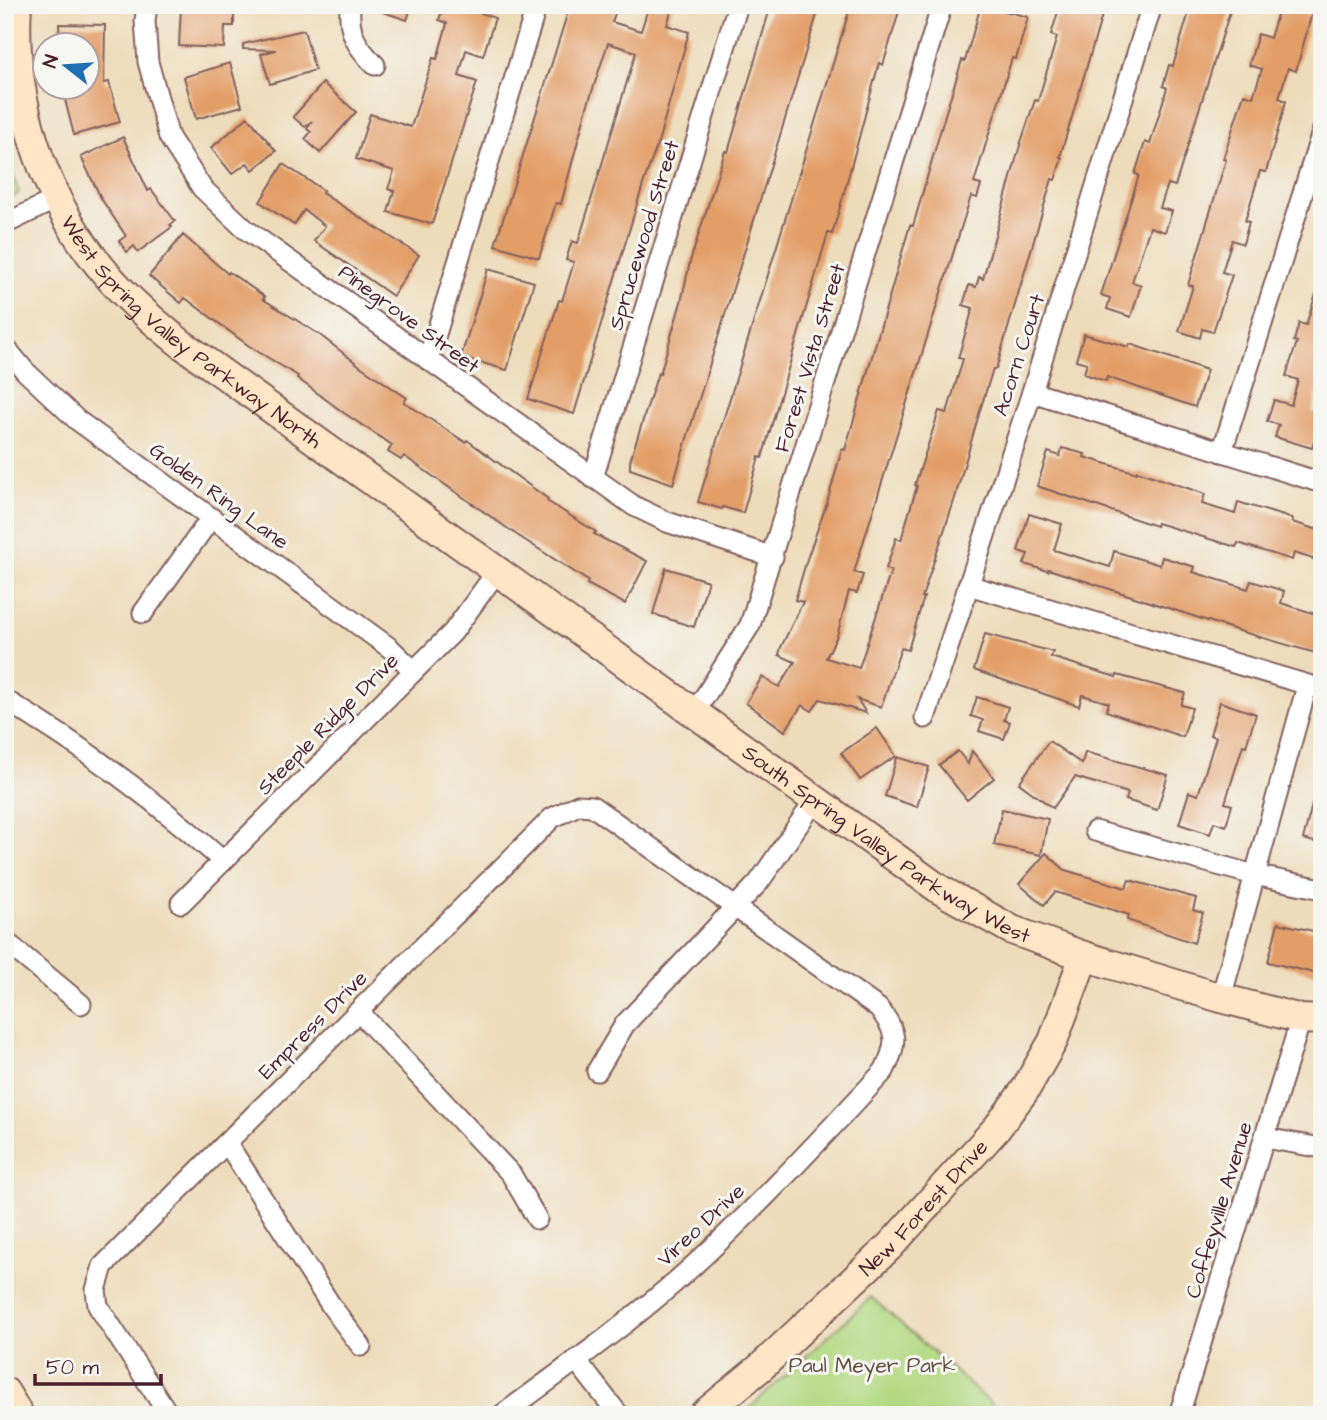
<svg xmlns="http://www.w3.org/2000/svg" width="1327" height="1420" font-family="'Architects Daughter',sans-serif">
<rect width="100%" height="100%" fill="#f6f6f2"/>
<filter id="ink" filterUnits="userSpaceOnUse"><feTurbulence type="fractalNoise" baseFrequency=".0143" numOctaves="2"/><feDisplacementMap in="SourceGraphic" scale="14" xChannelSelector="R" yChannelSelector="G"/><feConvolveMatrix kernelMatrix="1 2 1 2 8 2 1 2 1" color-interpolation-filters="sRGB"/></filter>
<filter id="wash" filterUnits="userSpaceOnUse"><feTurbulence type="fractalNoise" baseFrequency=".00686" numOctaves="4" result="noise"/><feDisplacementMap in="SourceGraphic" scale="28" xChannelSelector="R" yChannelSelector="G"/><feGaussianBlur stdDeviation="1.57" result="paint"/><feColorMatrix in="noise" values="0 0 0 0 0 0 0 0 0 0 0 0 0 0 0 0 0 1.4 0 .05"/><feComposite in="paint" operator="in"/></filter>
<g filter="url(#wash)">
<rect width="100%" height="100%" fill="#eddcba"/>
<g fill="#b2d982" stroke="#7e7c56" stroke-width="2">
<path d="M5,152L19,193L5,201Z"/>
<path d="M871,1297L1004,1415H742Z"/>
</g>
<g id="blocks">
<g fill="#e39e67">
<path d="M181,5H234V26H225L224,48L179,46Z"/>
<path d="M371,5H412L407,20L371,8Z"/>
<path d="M452,5H460L495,18L483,56L466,50L459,76L477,82L432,224L388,212L394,191L388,189L394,171L356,159L370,114L411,127L433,58L437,59L445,31L447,23L439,20L443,7L451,9Z"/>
<path d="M570,5H618L612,22L641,31L649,5H673L667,25L689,32L657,146L644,181L574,414L528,399L559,300L562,301L574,262L566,260L572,241L578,243L636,52L608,43L587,107L561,204L556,203L539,258L495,245Z"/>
<path d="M771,5H820L673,484L630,469V461L658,373L660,374L681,302L690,262L725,151L728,152Z"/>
<path d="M851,5H901L883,65L879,63L844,193L832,234L828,233L762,458L759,457L743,513L723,507L722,509L698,502Z"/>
<path d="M981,5L1028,17L1016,59L1012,58L974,183L981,185L977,198L971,196L854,572L863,575L857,593L849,591L837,636L826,658L859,668L891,571L886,569L896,538L901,540L917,486L915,485L939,411L947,413L963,359L958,358L973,308L963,305L969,285L976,287L979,277L983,279L1020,145L1035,100L1038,101L1057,37L1051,35L1060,5H1105L1060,157L1062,158L1055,180L1052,179L996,369H993L981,407L955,498L922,597H924L908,650L901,648L881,707L857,699L866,713L820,699L812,711L802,705L785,731L746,703L762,677L779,687L795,662L779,655L781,647L803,602L795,600L807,559L827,503L842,449L845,450L910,225L913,226L945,115L962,60L965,61Z"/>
<path d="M1191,5H1232L1175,186L1168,184L1160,208L1172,211L1165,232L1150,227L1132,282L1141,285L1131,317L1107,309L1110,298L1101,295L1139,175L1135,174L1145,142L1150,144L1167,88L1163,86L1169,65L1173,66Z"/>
<path d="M1280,5H1302L1301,10L1312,13L1296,71L1288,68L1279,98L1286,101L1266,172L1260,171L1245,221L1249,222L1243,244L1232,240L1222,272L1232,275L1213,332L1202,329L1200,338L1179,331L1193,286L1188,285L1226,160L1223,159L1237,115L1244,94L1253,97L1262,69L1249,65L1258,34L1270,38Z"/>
<path d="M59,24L105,25L104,83L109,82L120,122L74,135L63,92L88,88V46H60Z"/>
<path d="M304,30L315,70L287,79L270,84L261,54L276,50L243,49V44Z"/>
<path d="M230,63L242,106L196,119L184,77Z"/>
<path d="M323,83L356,112L320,153L305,139L311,132L307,129L312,121L305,127L293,117Z"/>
<path d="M248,117L276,151L253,170L247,163L232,174L211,148Z"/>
<path d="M123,137L148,191L151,189L175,221L170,225L172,227L138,252L134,246L127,252L119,241L126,236L102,200L81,157Z"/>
<path d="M283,164L323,190L322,193L419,255L393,296L314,241L325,226L304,210L294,225L260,202Z"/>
<path d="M183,235L228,274L229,272L265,297L263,299L320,335L360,366L407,398L404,402L465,442L467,440L548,499L547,501L596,532L594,534L647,561L625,604L587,584L588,581L517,535L404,456L401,460L388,452L392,445L344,413L297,378L298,376L249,346L185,298L181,303L149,276Z"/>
<path d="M488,269L534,282L507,370L461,357Z"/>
<path d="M1319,285H1322V379L1312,412L1322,415L1312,448L1275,437L1279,425L1267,421L1274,400L1291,405L1298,380L1286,376L1297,342L1294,341L1299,323L1306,325Z"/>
<path d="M1084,334L1129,347L1130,344L1207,370L1195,407L1107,377L1106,381L1084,374L1087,363L1076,360Z"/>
<path d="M1062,448L1085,454L1084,457L1137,473V471L1205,494L1202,504L1235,514L1238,502L1293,519L1292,522L1322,531V562L1294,553L1292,560L1238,543L1236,547L1157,523L1156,526L1037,486L1048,452L1060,456Z"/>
<path d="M1029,514L1062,524L1054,550L1110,567L1114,551L1160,565L1162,557L1195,567L1193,572L1248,589L1251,581L1284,591L1281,603L1322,616V655L1236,630L1048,569V571L1024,564L1028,554L1018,551Z"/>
<path d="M666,568L708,581L694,627L653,614Z"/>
<path d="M985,634L1053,652L1051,657L1116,677L1117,675L1185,693L1181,705L1192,708L1183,737L1106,711L1109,703L1082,695L1079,706L974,670Z"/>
<path d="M977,697L1008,707L1004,720L1010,722L1004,739L979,731L983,720L971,716Z"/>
<path d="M1220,702L1256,714L1246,746L1243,745L1225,803L1232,805L1226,826L1214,822L1210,834L1179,824L1189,792L1198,795L1216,737L1210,735Z"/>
<path d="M877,728L896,756L860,780L841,753Z"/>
<path d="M1049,741L1082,764L1085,752L1168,775L1157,810L1126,800L1128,793L1075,777L1053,808L1019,783Z"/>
<path d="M958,751L968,764L972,751L994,778L967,800L939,765Z"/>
<path d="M897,757L929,767L917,807L885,796Z"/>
<path d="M1317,786L1322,787V844L1303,839Z"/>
<path d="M1002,809L1048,819L1041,855L994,845Z"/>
<path d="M1046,853L1065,870L1126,888L1129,880L1196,898L1193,910L1203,913L1194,943L1127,920L1129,915L1055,892L1044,905L1019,884Z"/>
<path d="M1278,923L1322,933V975L1268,962Z"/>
</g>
</g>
</g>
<g filter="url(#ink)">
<use href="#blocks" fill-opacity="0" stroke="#83615d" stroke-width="2"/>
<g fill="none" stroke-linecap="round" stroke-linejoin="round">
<defs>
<g id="street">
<path d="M147,5L145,21L148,62L169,137L202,188L245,229L634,506L667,522L773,557"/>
<path d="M350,5C348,33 356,46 375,65"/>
<path d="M5,224L56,199"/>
<path d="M5,347L25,371L77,420L390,648L414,671"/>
<path d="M428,360L537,5"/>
<path d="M1032,392L1322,483"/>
<path d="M1222,452L1322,132"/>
<path d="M593,478L738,5"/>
<path d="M968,585L1322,689"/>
<path d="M143,613L211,518"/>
<path d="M5,700C83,746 156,801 223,861"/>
<path d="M695,712L750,625L942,5"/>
<path d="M925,718L1032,392L1152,5"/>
<path d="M1095,831L1254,875L1322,889"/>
<path d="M181,903L453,632L498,570"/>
<path d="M5,941L81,1004"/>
<path d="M1221,998L1307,686"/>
<path d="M359,1012L511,1174L537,1219"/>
<path d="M597,1071L625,1024L759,882L816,799"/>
<path d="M1265,1138L1322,1148"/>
<path d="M227,1143L332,1307L361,1346"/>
<path d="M576,1360L619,1415"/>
<path d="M169,1415L98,1306L96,1290L103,1266L552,818L578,805L592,806L878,1008C898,1031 898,1044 884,1071C817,1143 749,1217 675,1282C620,1330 560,1372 502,1415"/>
<path d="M1179,1415L1301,1019"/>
</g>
<g id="secondary">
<path id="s1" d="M17,5C11,95 40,189 95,260C120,293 151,320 183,345L939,889L1012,930L1084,956L1221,998L1301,1019L1322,1020"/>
<path d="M5,1392L19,1415"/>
<path id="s2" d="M703,1415L761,1367L889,1247L997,1128L1025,1090L1053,1041L1084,956"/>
</g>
</defs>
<use href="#street" stroke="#83615d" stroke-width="23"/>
<use href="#secondary" stroke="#83615d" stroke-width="32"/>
<use href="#street" stroke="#fff" stroke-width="19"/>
<use href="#secondary" stroke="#fde5c5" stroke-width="28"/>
</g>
</g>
<g text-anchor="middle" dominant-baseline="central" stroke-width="6" stroke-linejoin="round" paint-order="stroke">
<g font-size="21" fill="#4a1f2b" stroke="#f6f6f2">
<text transform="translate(644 235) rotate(-73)">Sprucewood Street</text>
<text transform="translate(409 319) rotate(36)">Pinegrove Street</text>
<text stroke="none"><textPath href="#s1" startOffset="392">West Spring Valley Parkway North</textPath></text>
<text transform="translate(1019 355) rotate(-72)">Acorn Court</text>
<text transform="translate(810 358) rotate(-73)">Forest Vista Street</text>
<text transform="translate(219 496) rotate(36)">Golden Ring Lane</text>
<text transform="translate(328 724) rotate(-45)">Steeple Ridge Drive</text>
<text stroke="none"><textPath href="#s1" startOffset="1258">South Spring Valley Parkway West</textPath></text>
<text transform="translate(313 1025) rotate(-45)">Empress Drive</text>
<text stroke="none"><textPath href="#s2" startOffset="303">New Forest Drive</textPath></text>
<text transform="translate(1219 1210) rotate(-73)">Coffeyville Avenue</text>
<text transform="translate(701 1225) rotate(-43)">Vireo Drive</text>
</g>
<g font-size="21" fill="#644e41" stroke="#f6f6f2">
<text x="872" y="1365">Paul Meyer Park</text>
</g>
</g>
<rect width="1327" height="1420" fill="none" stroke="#f6f6f2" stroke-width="28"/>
<g transform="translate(66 66) rotate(287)"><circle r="33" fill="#f6f6f2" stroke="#b1a0a2" stroke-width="2"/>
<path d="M0-5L12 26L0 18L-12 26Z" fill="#1f6fb2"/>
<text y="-10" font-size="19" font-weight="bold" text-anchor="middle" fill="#4a1f2b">N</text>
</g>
<path d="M35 1374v10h126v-10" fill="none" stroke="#4a1f2b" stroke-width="3.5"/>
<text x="46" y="1374" font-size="21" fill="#4a1f2b" stroke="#f6f6f2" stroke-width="5" paint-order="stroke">50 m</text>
</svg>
